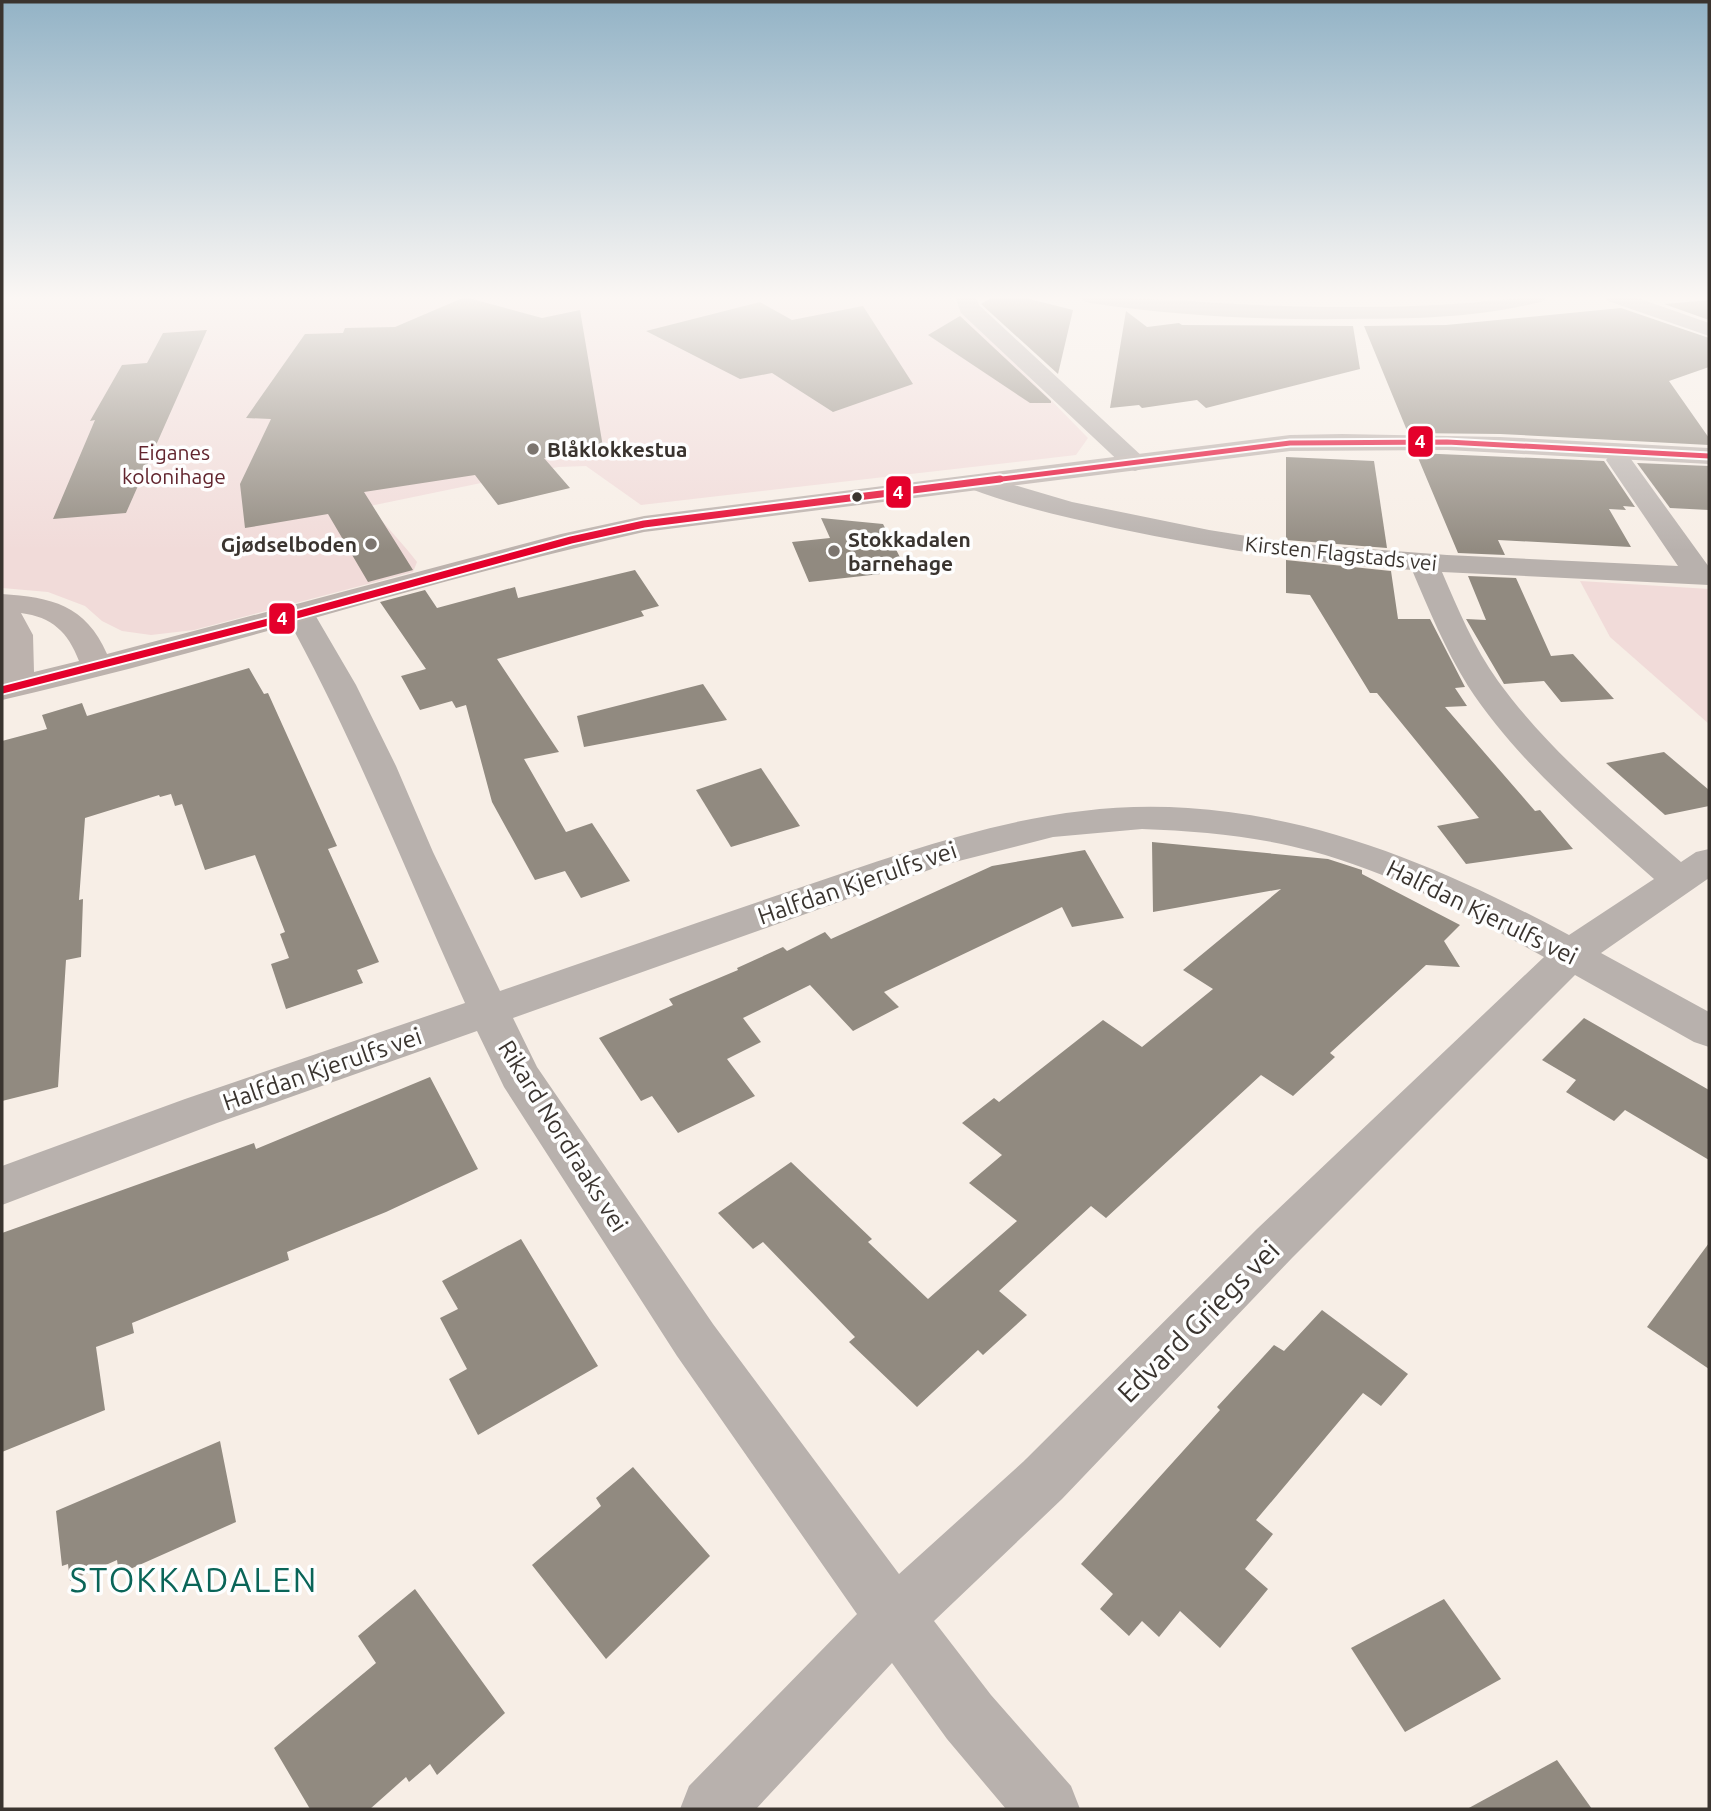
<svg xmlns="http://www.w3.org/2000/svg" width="1711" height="1811" font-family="Ubuntu,sans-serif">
<rect width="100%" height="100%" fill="#f7eee6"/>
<g fill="#f1dbd9">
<path d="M2,297H950L1088,438L1076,455L641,505L586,466L558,467L370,506C384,525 403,543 417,562L413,572L194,630L151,635L122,631L102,621L85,606L48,592L2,588Z"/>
<path d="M1580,581L1709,589V724L1610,637Z"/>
</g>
<g fill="#918a80">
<path d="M465,297L542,318L580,310L604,453L544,458L570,488L498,505L475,475L364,492L413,570L368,582L328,514L245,528L240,484L271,419L246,418L305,334L343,333L345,328L395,327Z"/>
<path d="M992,297H1022L1073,310L1058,374L981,304Z"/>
<path d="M1709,300V320L1664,304Z"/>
<path d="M760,302L792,320L863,306L913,384L833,412L772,373L740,379L646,331Z"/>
<path d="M1621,308L1709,338V367L1669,381L1709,438V445L1500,434L1408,433L1364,326L1446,325Z"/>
<path d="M1126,311L1147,327L1179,323L1182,325L1353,326L1360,369L1206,408L1197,400L1142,408L1139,405L1110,408Z"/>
<path d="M960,316L1051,401V403H1030L928,335Z"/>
<path d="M207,330L126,513L53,519L95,420L90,421L122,365L147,363L163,333Z"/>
<path d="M1416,453L1604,461L1635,507L1623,506L1626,510L1609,509L1631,547L1498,540L1505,555L1458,553Z"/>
<path d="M1286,457L1374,461L1387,548L1286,540Z"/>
<path d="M1637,463L1709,466V510L1670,508Z"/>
<path d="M821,518L883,524L907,571L809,582L792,542L830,538Z"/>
<path d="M1286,560L1391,571L1398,619H1430L1465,687L1455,688L1467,706L1445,707L1535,811L1540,810L1573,849L1466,864L1437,826L1479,818L1377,693H1370L1310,595L1286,593Z"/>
<path d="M635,570L659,606L641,611L644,616L497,659L559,752L524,759L566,832L592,823L630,881L581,898L565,871L535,880L492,802L466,705L456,708L452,701L420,710L401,676L426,669L380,602L425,590L437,608L515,587L518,598Z"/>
<path d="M1468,576L1516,578L1551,656L1573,654L1614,699L1561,702L1544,681L1504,684L1466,619L1486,620Z"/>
<path d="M249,668L264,694L268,693L337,846L328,849L379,962L357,970L363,983L286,1009L271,964L289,958L280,934L285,932L255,855L205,870L182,804L175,806L171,794L160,797L159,795L85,818L79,900L83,899L81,957L66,960L58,1087L2,1101V741L47,729L42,715L82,703L87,716Z"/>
<path d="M703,684L727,720L584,747L577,716Z"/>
<path d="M1664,752L1709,790V806L1665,815L1606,763Z"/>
<path d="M761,768L800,826L731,847L696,790Z"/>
<path d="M1152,842L1328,859L1362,870V874L1460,925L1444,941L1460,967L1426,965L1330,1053L1335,1057L1293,1096L1261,1075L1106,1218L1091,1206L999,1291L1027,1315L983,1355L978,1350L917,1407L849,1342L855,1337L763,1242L753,1249L718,1213L791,1162L872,1239L868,1242L928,1299L1017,1221L969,1183L1002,1155L962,1123L994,1098L999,1102L1103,1020L1142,1047L1213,989L1183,970L1281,889L1153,912Z"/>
<path d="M1085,850L1124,918L1072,927L1062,907L884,992L899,1007L853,1031L810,985L743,1018L761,1042L727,1059L755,1096L678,1133L652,1096L641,1101L599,1038L673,1005L669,999L738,970L737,968L783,947L787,951L825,932L831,939L992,866Z"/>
<path d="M1584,1018L1709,1090V1160L1625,1110L1614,1121L1566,1092L1576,1080L1542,1060Z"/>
<path d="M430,1077L478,1169L386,1212L287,1252L289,1260L132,1323L134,1333L96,1347L105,1410L2,1452V1233L254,1143L256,1149Z"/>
<path d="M521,1239L598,1366L478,1435L449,1379L467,1369L440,1318L458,1309L442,1281Z"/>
<path d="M1709,1243V1369L1647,1327Z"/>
<path d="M1322,1310L1408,1374L1381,1406L1363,1393L1256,1520L1273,1534L1245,1569L1268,1589L1220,1648L1180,1611L1159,1637L1142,1621L1129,1636L1100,1609L1113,1594L1081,1564L1220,1410L1217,1407L1274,1345L1284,1351Z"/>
<path d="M220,1441L236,1522L119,1574L117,1560L70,1581L68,1564L62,1566L56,1511Z"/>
<path d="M633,1467L710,1556L606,1659L532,1565L601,1506L596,1498Z"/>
<path d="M415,1589L505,1713L437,1775L430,1764L409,1782L406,1777L370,1809H310L274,1748L376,1663L358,1636Z"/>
<path d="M1444,1599L1501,1679L1405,1732L1351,1648Z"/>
<path d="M1557,1760L1592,1809H1467Z"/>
</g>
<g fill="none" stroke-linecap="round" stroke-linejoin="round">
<g fill="#b8b1ad" fill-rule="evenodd">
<path d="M955,297H975L979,305L1144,458L1148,463L1144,468L1135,471L1126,468L961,313Z"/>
<path d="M1080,297C1163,297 1246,307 1330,307C1370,307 1411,307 1452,304C1484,302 1515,297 1547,297L1544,301C1480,318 1416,319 1349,319C1262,320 1176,316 1090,303L1083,301Z"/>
<path d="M1605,297H1635L1709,323V336L1608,301Z"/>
<path d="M1619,452L1628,455L1709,567V585L1442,572C1458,609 1474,648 1498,681C1549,751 1616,806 1681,862L1696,852L1709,849V878L1601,953L1709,1012V1047L1694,1042L1575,975L1292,1258L1062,1499L934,1621L991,1695L1071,1786L1080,1809H1006L947,1739L892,1663L756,1809H680L689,1786L857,1614L677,1356L504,1087L477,1031L217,1123L2,1205V1166L185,1099L465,1003C406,872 354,739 285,614L289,608L300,605L311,608L356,685L396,766L433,852L500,991C598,957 696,923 793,890C922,846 1050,798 1188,808C1326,817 1449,871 1569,935L1654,879C1588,820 1517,761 1468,686C1445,649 1429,610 1412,570C1312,564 1214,549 1115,528C1066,517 1018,507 971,489L967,483L971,477L980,475L1072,502L1209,530L1290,543L1447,555L1678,566L1606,460L1610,455ZM1142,829C1199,831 1255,836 1311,851C1394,873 1470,916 1544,957L1258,1228L1024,1461L899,1574L713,1324L537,1067L513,1018L943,865L1053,837Z"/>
</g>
<path fill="#bcb2ad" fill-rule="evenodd" d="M1342,434L1500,437L1709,448V464L1447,450L1290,451L644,532C428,580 217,651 2,700V594C51,597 86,605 107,654L561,534L644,516L1290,435ZM21,613C52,617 68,632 79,661L34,672L33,635Z"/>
<defs>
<path id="bus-1-far1" d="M986,481L1290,443L1447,442L1709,456"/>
<path id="bus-1" d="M2,690L300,614L571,540L644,524L1000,479"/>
</defs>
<use href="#bus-1-far1" stroke="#fefefe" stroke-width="9"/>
<use href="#bus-1" stroke="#fefefe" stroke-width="11"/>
<use href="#bus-1-far1" stroke="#e4002b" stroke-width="5"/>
<use href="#bus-1" stroke="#e4002b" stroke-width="7"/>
</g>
<linearGradient id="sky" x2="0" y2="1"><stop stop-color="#93b3c6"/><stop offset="0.54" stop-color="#fbf7f4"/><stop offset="1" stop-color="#fbf7f4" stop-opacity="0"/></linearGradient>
<rect width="1711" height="551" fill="url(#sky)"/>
<g fill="#7c756f" stroke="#fefefe" stroke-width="2.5">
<circle cx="533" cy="449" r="7"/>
<circle cx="371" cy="544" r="7"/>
<circle cx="834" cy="551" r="7"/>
</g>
<circle fill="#3a342f" stroke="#fefefe" stroke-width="2.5" cx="857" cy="497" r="6"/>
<g text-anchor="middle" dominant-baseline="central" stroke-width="7" stroke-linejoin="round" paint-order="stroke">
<g font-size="21" font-weight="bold" fill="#3a342f" stroke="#fefefe" text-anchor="start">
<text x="547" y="449">Blåklokkestua</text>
<text x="848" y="539">Stokkadalen<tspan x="848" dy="24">barnehage</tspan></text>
<text x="357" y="544" text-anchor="end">Gjødselboden</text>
</g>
<g font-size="21" fill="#62252e" stroke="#fefefe">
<text x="174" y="452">Eiganes<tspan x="174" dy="24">kolonihage</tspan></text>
</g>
<g font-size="21" fill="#3a342f" stroke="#fefefe">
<text transform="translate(1341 553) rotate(6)">Kirsten Flagstads vei</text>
</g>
<g font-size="24" fill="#3a342f" stroke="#fefefe">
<text transform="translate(857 883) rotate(-19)">Halfdan Kjerulfs vei</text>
<text transform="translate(1482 912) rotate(26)">Halfdan Kjerulfs vei</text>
<text transform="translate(322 1069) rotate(-19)">Halfdan Kjerulfs vei</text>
<text transform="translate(563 1136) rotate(58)">Rikard Nordraaks vei</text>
</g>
<g font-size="28" fill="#3a342f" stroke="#fefefe">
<text transform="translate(1198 1321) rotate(-45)">Edvard Griegs vei</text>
</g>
<g font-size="33" letter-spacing="2" fill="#0a6558" stroke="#fefefe">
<text x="194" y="1579">STOKKADALEN</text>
</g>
</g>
<g stroke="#fefefe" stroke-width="2.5">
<rect x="1407" y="425" width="27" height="33" rx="7" fill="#e4002b"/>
<rect x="885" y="475" width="27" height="34" rx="7" fill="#e4002b"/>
<rect x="268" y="602" width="28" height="33" rx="7" fill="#e4002b"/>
</g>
<g font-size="19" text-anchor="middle" font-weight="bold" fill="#fff">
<text x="1420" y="448">4</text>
<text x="898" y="499">4</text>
<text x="282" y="625">4</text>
</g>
<rect width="1711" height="1811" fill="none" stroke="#3a342f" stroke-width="7"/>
</svg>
